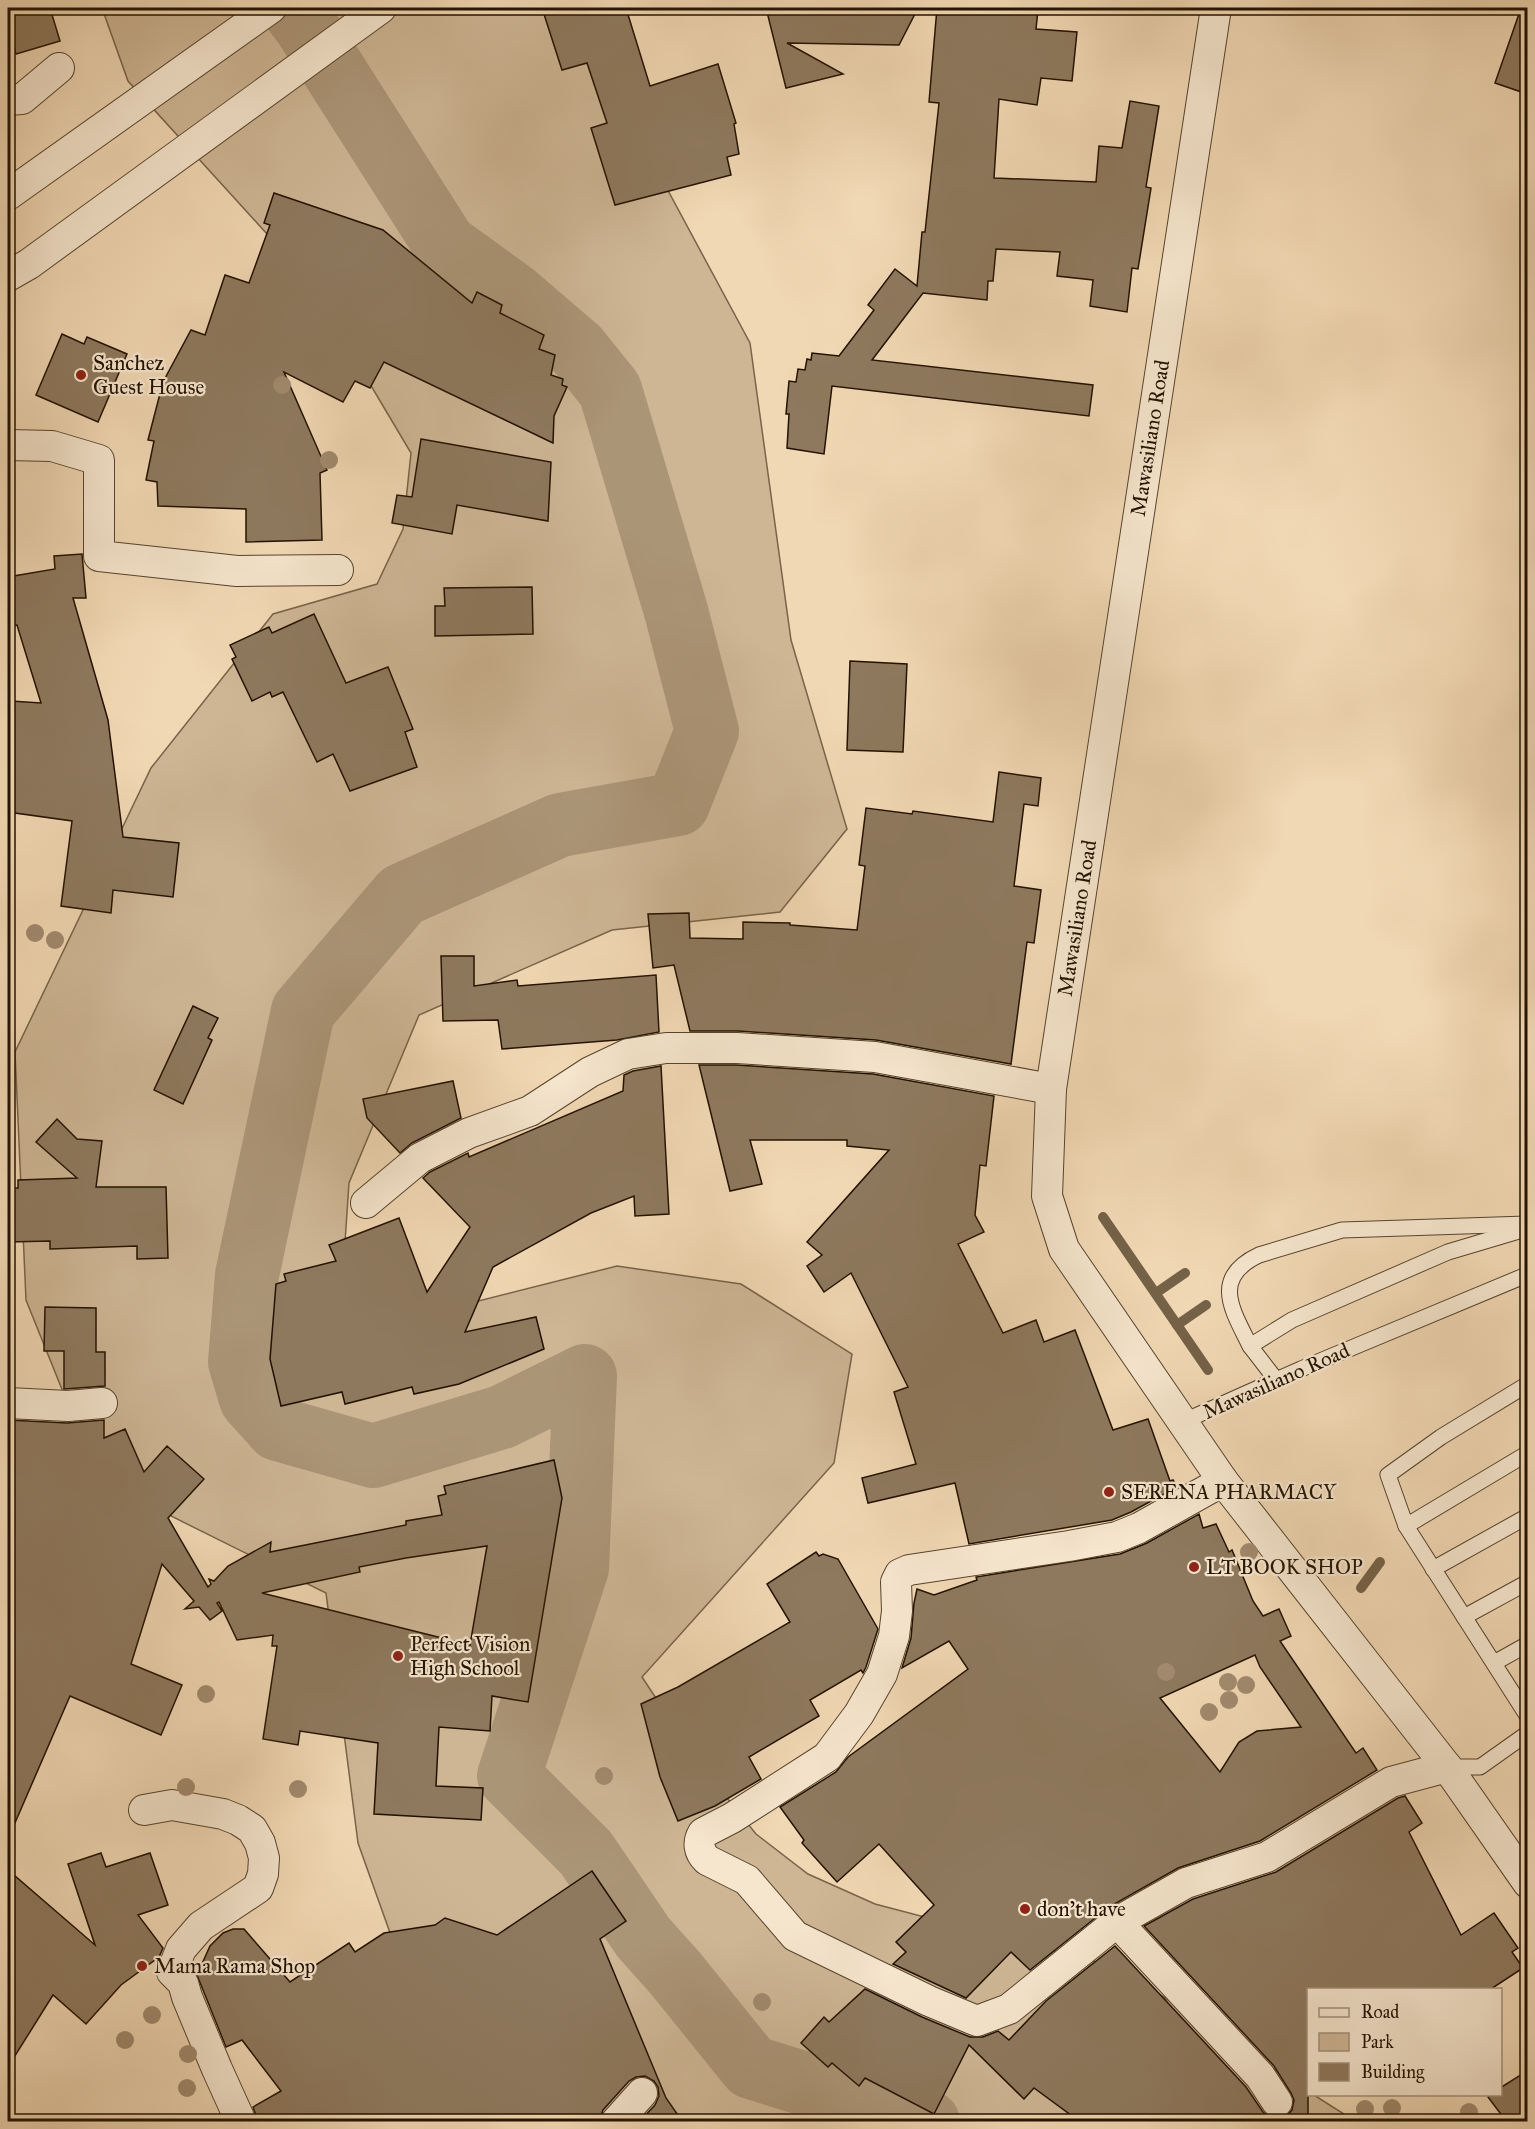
<svg xmlns="http://www.w3.org/2000/svg" width="1535" height="2129" font-family="'IM FELL Great Primer',serif">
<rect width="100%" height="100%" fill="#f1d8b4"/>
<filter id="stains"><feTurbulence type="fractalNoise" baseFrequency=".00333" numOctaves="4"/><feColorMatrix values="0 0 0 0 .2 0 0 0 0 .09 0 0 0 0 .02 0 0 0 .5 -.17"/></filter>
<radialGradient id="worn" r=".72"><stop offset=".6" stop-color="#630" stop-opacity="0"/><stop offset="1" stop-color="#630" stop-opacity=".3"/></radialGradient>
<path fill="#ceb695" stroke="#78644a" stroke-width="1.5" d="M102,8H589L600,64L750,343L791,640L847,829L780,912L612,930L419,1015L349,1183L343,1272L435,1312L617,1266L741,1284L852,1354L834,1463L642,1677L698,1762L756,1834L808,1874L875,1904L1119,1968L1308,2091V2094L1314,2095L1355,2121H472L450,2101L358,1843L326,1593L171,1516L78,1429L26,1300L15,1052L151,768L273,614L377,584L403,529L411,453L307,278L128,81Z"/>
<g fill="none" stroke-linecap="round" stroke-linejoin="round">
<g stroke="#756147" stroke-width="10">
<path d="M1103,1217L1208,1370"/>
<path d="M1156,1293L1185,1273"/>
<path d="M1177,1325L1206,1305"/>
<path d="M1361,1588L1380,1562"/>
</g>
<path stroke="#ab9577" stroke-width="64" d="M292,8L305,25L445,245L514,295L577,349L610,390L676,611L707,731L678,804L560,825L402,895L303,1011L247,1275L240,1362L251,1399L278,1429L373,1456L502,1417L585,1376L577,1568L509,1776L586,1853L643,1937L676,1974L751,2067L928,2122"/>
</g>
<g fill="#8e795e" stroke="#231200" stroke-width="1.5" fill-rule="evenodd">
<path d="M8,8H50L60,41L16,54L8,26Z"/>
<path d="M542,8H626L650,86L718,64L736,123L734,124L739,154L727,157L731,175L615,205L591,128L607,123L587,63L562,70Z"/>
<path d="M766,8H918L899,45L787,43L843,74L786,88Z"/>
<path d="M937,8H1019L1038,10L1036,29L1077,32L1072,81L1041,78L1037,105L999,99L994,178L1096,182L1099,146L1122,148L1130,101L1159,106L1146,187L1151,188L1138,269L1132,268L1127,312L1090,306L1093,280L1057,276L1060,252L996,249L993,281H988L987,300L923,293L872,360L1093,385L1089,416L832,386L824,454L787,448L789,414H786L789,381L796,382L798,369L805,370L807,359L811,360L812,353L839,356L874,310L868,305L895,269L917,286L922,232H925L939,103L929,102Z"/>
<path d="M1521,8H1527V94L1495,83Z"/>
<path d="M274,193L383,230L472,303L477,292L502,305L500,313L544,335L539,349L555,355L551,375L563,379L562,385L567,387L554,416L553,443L384,362L370,388L355,381L343,402L284,372L327,470L320,473L322,540L246,542V509L158,506L157,482L146,480L154,441L148,440L163,382L191,330L205,335L225,275L249,283L270,225L264,223Z"/>
<path d="M62,334L84,344L87,337L127,354L98,422L36,395Z"/>
<path d="M421,439L551,462L548,521L457,505L452,534L392,523L397,495L412,497Z"/>
<path d="M82,554L86,598H73L108,720L123,837L179,843L173,897L113,890L111,913L61,906L72,821L8,812V716H10L11,701L41,703L17,625L8,626V577L55,569L54,556Z"/>
<path d="M532,587L533,634L435,636V606H445L444,588Z"/>
<path d="M314,614L346,683L388,667L413,729L405,732L417,767L350,791L333,754L317,762L283,692L272,697L270,692L252,701L232,659L236,657L230,645L269,627L272,633Z"/>
<path d="M850,661L907,664L903,752L847,750Z"/>
<path d="M999,772L1041,778L1038,806L1024,804L1014,886L1041,890L1034,943L1027,942L1011,1064L876,1040L738,1031H690L674,965L653,968L648,914L689,913L690,938L743,939V922L790,923V925L857,930L865,866L859,865L866,808L912,814L913,811L993,822Z"/>
<path d="M441,956H474V986L517,980L518,986L656,975L659,1032L617,1040L502,1049L498,1020L443,1021Z"/>
<path d="M193,1006L218,1018L208,1038L212,1040L183,1104L154,1090Z"/>
<path d="M699,1065H736L873,1074L994,1096L986,1166L980,1165L975,1215L984,1232L958,1244L1003,1333L1036,1320L1044,1342L1075,1330L1113,1430L1148,1419L1170,1481L1173,1480L1177,1487L1131,1512L1112,1520L969,1544L955,1483L868,1503L862,1478L916,1464L894,1392L908,1387L851,1273L824,1292L807,1266L822,1255L807,1242L889,1150L847,1146V1140H750L762,1184L730,1191Z"/>
<path d="M661,1066L669,1214L635,1216L634,1196L591,1213L493,1267L465,1332L536,1317L544,1349L459,1384L414,1394L412,1387L345,1404L342,1392L281,1406L270,1359L276,1284L286,1281L284,1274L336,1261L329,1245L399,1218L427,1292L470,1227L423,1178L430,1172L468,1153L469,1157L623,1091L624,1075L633,1071Z"/>
<path d="M453,1081L461,1118L412,1143L400,1153L367,1118L363,1099Z"/>
<path d="M57,1119L77,1139L102,1141L96,1187H166L168,1258L137,1259V1246L50,1249V1241L8,1242V1188H18V1180L77,1178L36,1142Z"/>
<path d="M45,1307L96,1308V1352H105V1386L64,1389V1351H44Z"/>
<path d="M8,1420L67,1423L104,1420V1438L125,1429L144,1472L167,1446L204,1479L168,1518L208,1587L211,1584L209,1579L214,1581L228,1566L271,1542L270,1552L406,1525V1521L442,1515L438,1496L446,1494L444,1486L554,1460L562,1498L528,1702L492,1696L490,1731L439,1727L436,1786L483,1788L481,1820L374,1814L378,1743L300,1731L298,1745L263,1739L277,1646H272L273,1635L237,1640L219,1602L217,1603L222,1611L210,1620L199,1607L185,1609L194,1601L162,1564L131,1664L182,1685L161,1735L70,1696L8,1839ZM487,1546L470,1645L262,1593L360,1572L359,1567L406,1558Z"/>
<path d="M1199,1514L1203,1528L1216,1524L1229,1552L1232,1550L1253,1601L1263,1616L1279,1609L1291,1636L1280,1641L1356,1753L1363,1748L1377,1770L1260,1841L1178,1868L1109,1907L1030,1970L1011,1952L966,1998L893,1964L906,1952L896,1942L934,1905L879,1844L837,1882L802,1843L804,1840L780,1807L836,1772L848,1757L968,1669L949,1641L902,1668L911,1638L914,1603L917,1589L934,1595L977,1580L976,1577L1120,1554L1147,1543ZM1255,1655L1260,1667L1301,1727L1257,1731L1239,1742L1220,1772L1160,1698Z"/>
<path d="M816,1552L819,1556L823,1554L838,1559L878,1629L866,1667L863,1673L861,1670L810,1700L819,1716L749,1757L761,1779L715,1806L678,1821L660,1777L641,1704L678,1687L790,1622L767,1584Z"/>
<path d="M1405,1796L1422,1823L1409,1832L1461,1935L1494,1913L1518,1948L1512,1952L1523,1968L1491,1989H1308V2121H1079L1034,2088L1024,2099L969,2045L934,2114L865,2078L859,2086L832,2063L828,2067L801,2043L824,2017L829,2022L865,1989L922,2017L970,2037H983L998,2031L1009,2040L1046,2001L1115,1946L1246,2087L1263,2112L1270,2118L1277,2119L1286,2117L1292,2110L1294,2100L1291,2093L1274,2066L1144,1926L1193,1899L1276,1872L1398,1798Z"/>
<path d="M101,1853L106,1867L150,1853L168,1905L138,1915L163,1948L159,1957L121,1985L86,2024L53,1995L8,2067V1870L95,1945L68,1864Z"/>
<path d="M592,1871L626,1921L600,1939L666,2098L682,2121H640L655,2105L659,2096L658,2087L654,2081L645,2076L636,2077L629,2081L603,2110L599,2121H258L253,2107L281,2091L242,2040L226,2047L197,1975L210,1946L223,1933L233,1929H244L290,1982L349,1943L355,1952L384,1933L435,1925L445,1918L497,1935Z"/>
<path d="M1527,2071V2121H1506L1488,2097L1491,2094H1500V2088Z"/>
</g>
<g fill="none" stroke-linecap="round" stroke-linejoin="round">
<defs>
<g id="lane">
<path d="M1250,1346C1233,1311 1210,1278 1259,1255L1342,1230L1528,1224"/>
<path d="M1277,1381L1250,1346L1292,1320L1448,1252L1522,1230"/>
<path d="M1528,1384L1441,1437L1388,1475L1406,1526L1528,1717"/>
<path d="M1182,1422L1301,1369L1524,1276L1528,1277"/>
<path d="M1406,1526L1528,1453"/>
<path d="M1433,1569L1528,1516"/>
<path d="M1464,1617L1528,1582"/>
<path d="M1494,1663L1528,1644"/>
<path d="M1447,1767H1480L1528,1733"/>
</g>
<g id="street">
<path d="M1216,8L1051,1089L1047,1196L1064,1249L1223,1481L1447,1767L1528,1883"/>
<path d="M8,100L22,99L59,68"/>
<path d="M8,195L271,8"/>
<path d="M8,276L29,264L381,8"/>
<path d="M8,445L52,446L99,460V556L237,571L338,570"/>
<path d="M366,1203L420,1158L469,1133L530,1111L590,1072L628,1054L666,1048H737L875,1057L1051,1089"/>
<path d="M8,1403L68,1406L102,1403"/>
<path d="M1223,1481L1139,1528L1117,1537L1069,1546L909,1570L900,1574L896,1582L897,1611L894,1636L882,1674L859,1714L827,1757L732,1818L703,1833C697,1843 699,1852 707,1860L747,1880L795,1936L929,2001L977,2021L1009,2009L1117,1922L1186,1883L1267,1857L1391,1782L1447,1767"/>
<path d="M144,1810L172,1805L223,1814L238,1820L252,1829L260,1843L264,1858L263,1874L258,1888L201,1926L181,1949L172,1972L183,1983L187,1997L217,2069L241,2122"/>
<path d="M1117,1922L1260,2076L1277,2102"/>
<path d="M616,2122L642,2093"/>
</g>
</defs>
<use href="#lane" stroke="#56442d" stroke-width="17"/>
<use href="#street" stroke="#56442d" stroke-width="32"/>
<use href="#lane" stroke="#f6e6ce" stroke-width="15"/>
<use href="#street" stroke="#f6e6ce" stroke-width="30"/>
</g>
<g fill="#a18a6e">
<circle cx="282" cy="385" r="9"/>
<circle cx="329" cy="460" r="9"/>
<circle cx="35" cy="933" r="9"/>
<circle cx="55" cy="940" r="9"/>
<circle cx="1249" cy="1552" r="9"/>
<circle cx="1166" cy="1672" r="9"/>
<circle cx="1228" cy="1682" r="9"/>
<circle cx="1246" cy="1685" r="9"/>
<circle cx="206" cy="1694" r="9"/>
<circle cx="1229" cy="1700" r="9"/>
<circle cx="1209" cy="1712" r="9"/>
<circle cx="604" cy="1776" r="9"/>
<circle cx="186" cy="1787" r="9"/>
<circle cx="298" cy="1789" r="9"/>
<circle cx="762" cy="2002" r="9"/>
<circle cx="152" cy="2015" r="9"/>
<circle cx="125" cy="2040" r="9"/>
<circle cx="188" cy="2054" r="9"/>
<circle cx="187" cy="2088" r="9"/>
<circle cx="1392" cy="2108" r="9"/>
<circle cx="1365" cy="2109" r="9"/>
<circle cx="1469" cy="2112" r="9"/>
</g>
<g fill="#8f2418" stroke="#f6e6ce" stroke-width="2">
<circle cx="81" cy="375" r="6"/>
<circle cx="1109" cy="1492" r="6"/>
<circle cx="1194" cy="1567" r="6"/>
<circle cx="398" cy="1656" r="6"/>
<circle cx="1025" cy="1909" r="6"/>
<circle cx="142" cy="1966" r="6"/>
</g>
<g text-anchor="middle" dominant-baseline="central" stroke-width="4.5" stroke-linejoin="round" paint-order="stroke">
<g font-size="21" fill="#231200" stroke="#f6e6ce" text-anchor="start">
<text x="93" y="363">Sanchez<tspan x="93" dy="24">Guest House</tspan></text>
<text x="1121" y="1492">SERENA PHARMACY</text>
<text x="1206" y="1567">LT BOOK SHOP</text>
<text x="410" y="1644">Perfect Vision<tspan x="410" dy="24">High School</tspan></text>
<text x="1037" y="1909">don't have</text>
<text x="154" y="1966">Mama Rama Shop</text>
</g>
<g font-size="21" fill="#231200" stroke="#f6e6ce">
<text transform="translate(1150 438) rotate(-81)">Mawasiliano Road</text>
<text transform="translate(1077 918) rotate(-81)">Mawasiliano Road</text>
<text transform="translate(1276 1381) rotate(-24)">Mawasiliano Road</text>
</g>
</g>
<rect width="1535" height="2129" fill="none" stroke="#f1d8b4" stroke-width="30"/>
<rect x="9" y="9" width="1517" height="2111" fill="none" stroke="#231200" stroke-width="3"/>
<rect x="15" y="15" width="1505" height="2099" fill="none" stroke="#231200" stroke-width="1.5"/>
<rect x="1307" y="1988" width="195" height="108" fill="#f6e6ce" stroke="#a2917c" stroke-width="1.5"/>
<rect x="1319" y="2008" width="30" height="9" fill="#f6e6ce" stroke="#a2917c" stroke-width="1.5"/>
<text x="1361" y="2018" font-size="18" fill="#231200">Road</text>
<rect x="1319" y="2033" width="30" height="18" fill="#ceb695" stroke="#a2917c" stroke-width="1.5"/>
<text x="1361" y="2048" font-size="18" fill="#231200">Park</text>
<rect x="1319" y="2063" width="30" height="18" fill="#8e795e" stroke="#a2917c" stroke-width="1.5"/>
<text x="1361" y="2078" font-size="18" fill="#231200">Building</text>
<rect width="100%" height="100%" filter="url(#stains)"/>
<rect width="100%" height="100%" fill="url(#worn)"/>
</svg>
